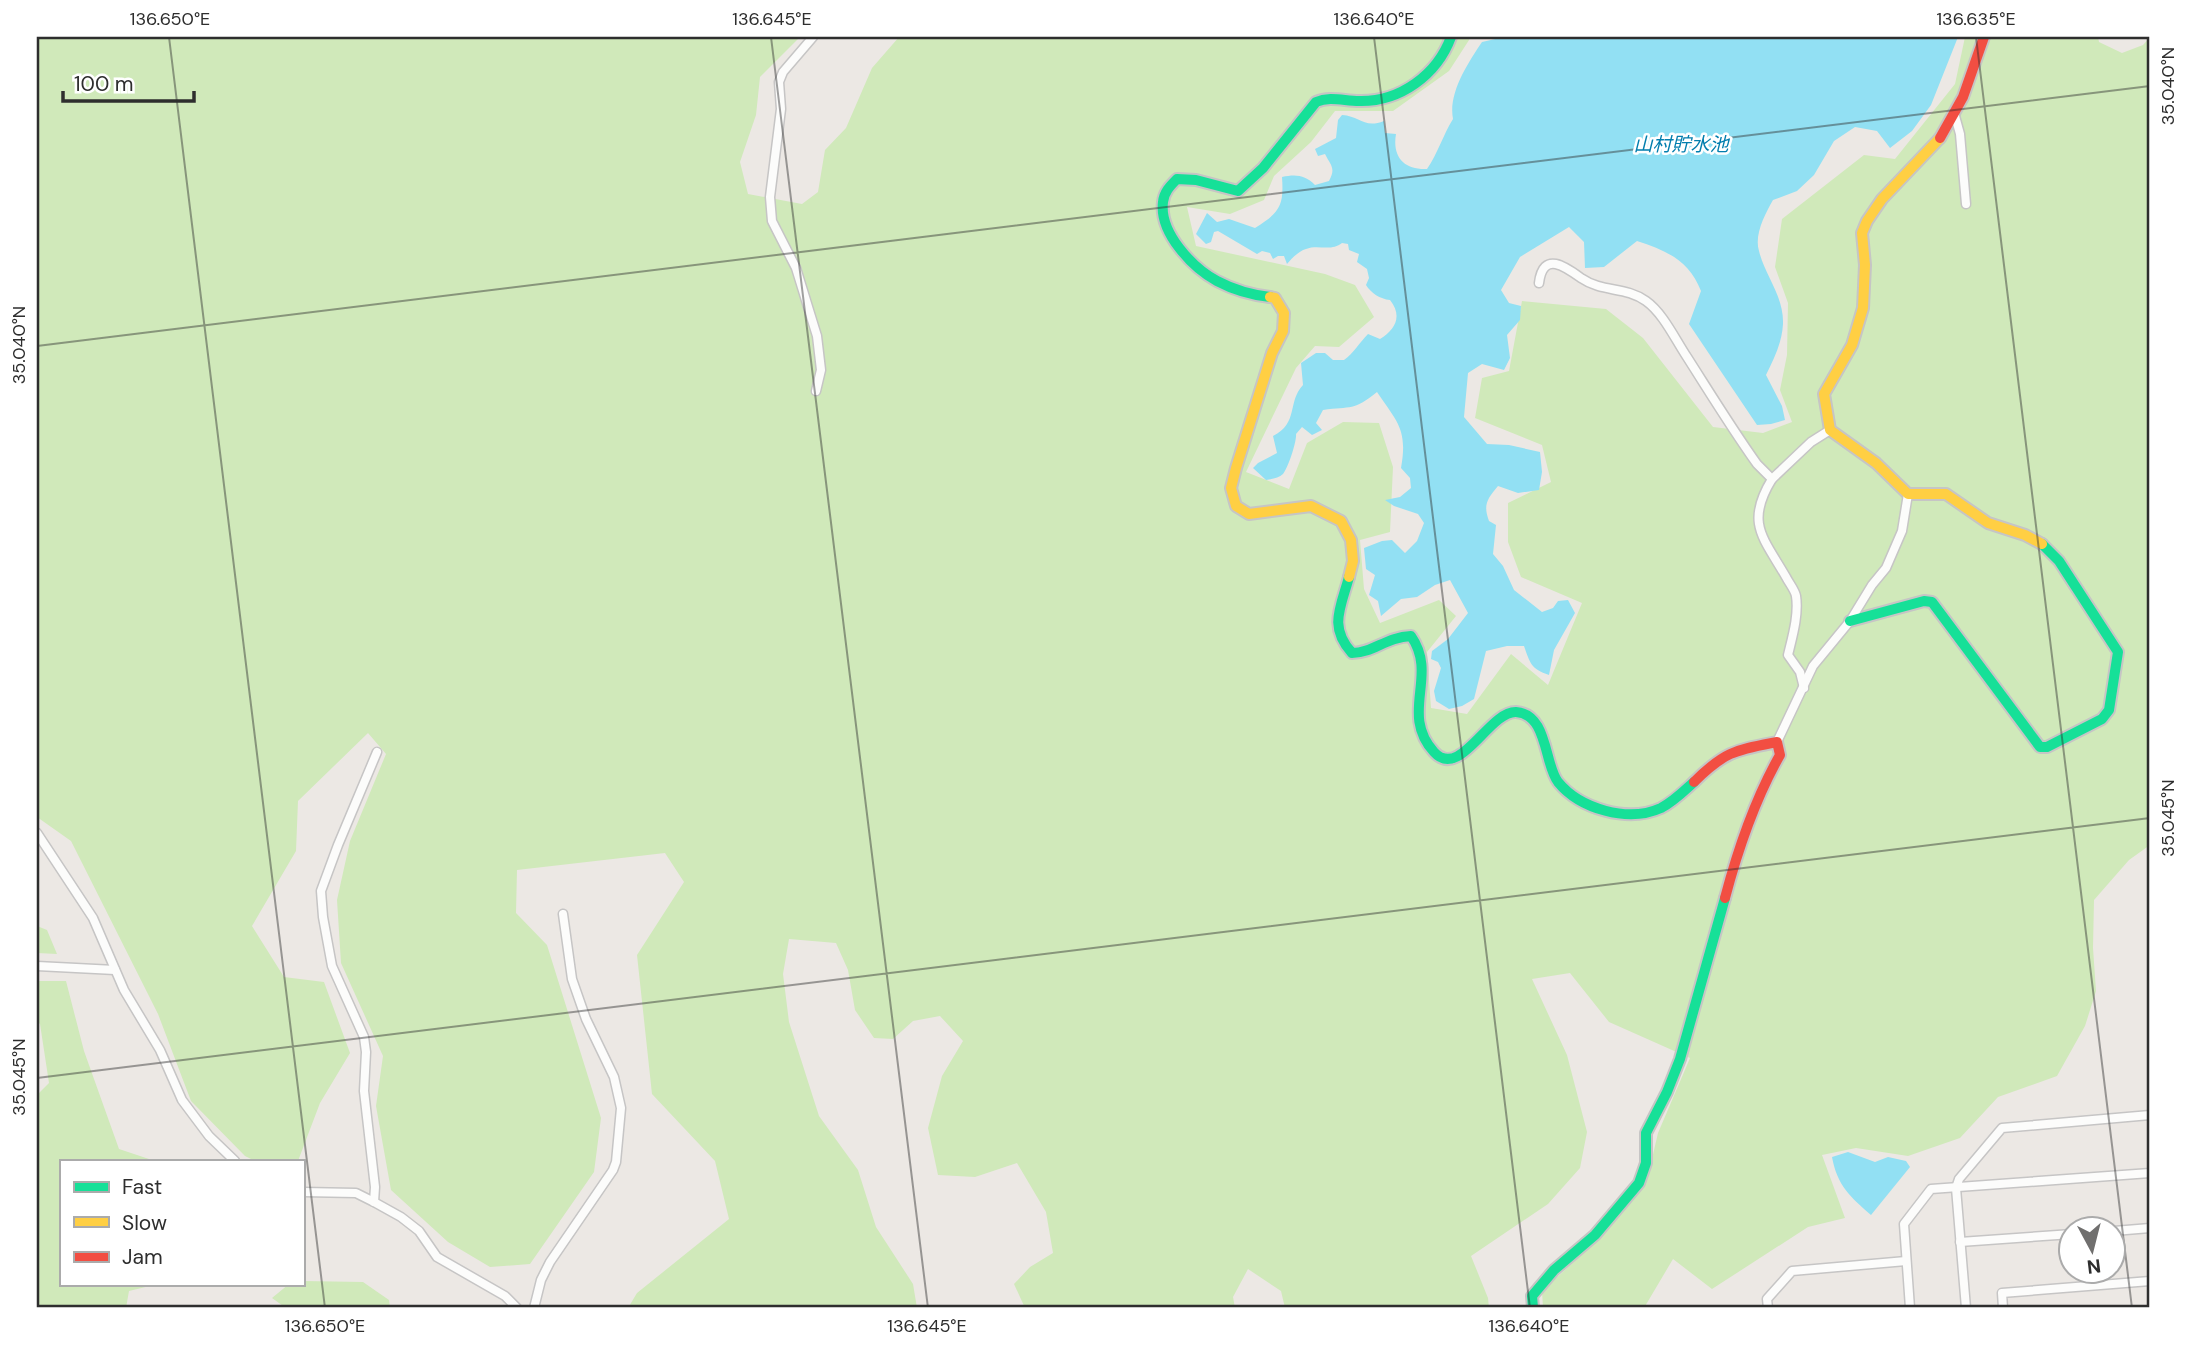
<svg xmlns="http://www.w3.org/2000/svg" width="2187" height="1345" font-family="'DM Sans','Noto Sans JP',sans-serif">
<rect width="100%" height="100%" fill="#ece8e4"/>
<g fill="#d0e9ba">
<path d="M37,37H800L760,77L756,115L740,162L748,194L802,204L818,192L825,150L846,128L872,68L899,37H1471L1449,71L1393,111H1335L1311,142L1274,176L1264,200L1230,214L1187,207L1196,246L1325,274L1355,285L1374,317L1339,347L1315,346L1296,368L1246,472L1289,489L1307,443L1343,422L1379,423L1393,467L1390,532L1360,540L1364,589L1380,623L1439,600L1456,616L1427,652L1431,708L1467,714L1511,654L1548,685L1582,603L1521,577L1508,542V503L1551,482L1542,445L1475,418L1482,378L1509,371L1522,301L1606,309L1643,338L1713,427L1763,433L1792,422L1780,390L1787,355L1788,303L1775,267L1782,219L1864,155L1895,159L1955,84L1965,37H2098L2099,42L2122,53L2143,45L2150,37V845L2129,860L2094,900L2093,948L2096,991L2085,1026L2057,1076L1998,1097L1960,1138L1908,1156L1856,1148L1822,1155L1845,1218L1808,1227L1712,1289L1673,1259L1644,1308H1543L1542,1291L1601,1237L1648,1176L1658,1133L1690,1058L1609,1022L1570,973L1532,979L1567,1055L1587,1132L1580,1168L1548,1204L1471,1256L1488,1298L1489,1308H1285L1281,1291L1248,1269L1233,1297L1235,1308H1025L1014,1284L1030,1267L1053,1253L1046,1212L1017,1163L975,1177L938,1175L928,1128L942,1076L963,1041L940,1016L913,1021L893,1039L874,1038L855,1010L848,970L836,943L789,939L783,974L789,1022L819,1116L858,1170L876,1227L913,1284L917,1308H628L637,1293L729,1219L715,1161L652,1094L637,955L684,882L665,853L517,870L516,913L547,945L601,1118L594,1172L530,1264L490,1267L448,1242L391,1190L376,1106L383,1056L341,963L337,900L350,841L386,754L368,733L298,801L296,851L252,926L284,977L324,982L350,1053L320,1103L298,1161H255L245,1156L191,1101L158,1014L71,841L37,817Z"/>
<path d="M37,926L47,930L57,954L37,953Z"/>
<path d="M37,981H66L84,1051L119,1149L155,1161H61V1284H158L129,1291L126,1308H37V1095L49,1083L40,1024L37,1021Z"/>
<path d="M303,1281L363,1282L389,1300L390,1308H286L272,1298L289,1284H303Z"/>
</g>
<g fill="#92e0f3">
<path d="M1504,37H1958L1931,105L1912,131L1890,148L1877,131L1855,127L1834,141L1814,175L1797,191L1773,200C1765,214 1754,235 1759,251C1765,276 1784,296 1783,324C1782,343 1774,358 1766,375L1782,406L1785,420L1771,424L1757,425L1689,324L1701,291C1689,260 1667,251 1637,241L1604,267L1585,268L1584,242L1569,227L1520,257L1501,290L1509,303L1521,306L1520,320L1507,335L1510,358L1504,370L1482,364L1468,373L1464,417L1487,444L1509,445L1540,452L1542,472L1539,490L1518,493L1498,486C1487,499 1483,505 1489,521L1496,525L1493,554L1503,566L1514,590L1542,612L1553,608L1558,601L1568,600L1575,613L1554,650L1549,675C1531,669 1530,663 1524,646H1507L1486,651L1474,699L1462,706L1449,709L1436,701L1434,691L1441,668L1438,662L1431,659L1432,651L1448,639L1468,613L1450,580L1435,585L1417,597L1401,599L1381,616L1378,601L1369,595L1375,575L1366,569L1364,548L1382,541L1392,540L1405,553L1417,541L1424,523L1418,514L1394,506L1385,500L1400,497L1411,488L1410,478L1401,468C1408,429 1397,422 1377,392C1354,411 1351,406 1323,410L1316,423L1322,430L1312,435L1302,427L1296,434C1297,441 1288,468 1283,474C1279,478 1272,479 1266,480L1253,468L1258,463L1277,453L1273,436C1299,423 1287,402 1303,385L1301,363L1316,353H1325L1333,360H1344C1354,353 1359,343 1368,334L1380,339C1395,330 1403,316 1390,300C1380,299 1371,293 1366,285L1369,278L1367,269L1357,262L1359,254L1349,250L1348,244L1342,243C1331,252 1318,244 1306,249C1299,251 1292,258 1287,264L1284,256H1278L1273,259L1270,253L1262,251L1257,254L1218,231L1214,232L1211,242L1206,244L1196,234L1207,213L1217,222L1229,219L1255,228C1280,212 1284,206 1282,177C1296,174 1305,175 1315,185L1329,181C1336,168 1331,166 1325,154L1318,156L1315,149L1336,138L1338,120L1342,115C1360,116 1364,129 1384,121L1385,133L1396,134C1392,157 1404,170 1427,169C1438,153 1443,135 1453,119C1448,93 1468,63 1482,42Z"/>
<path d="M1848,1152L1875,1162L1888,1157L1906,1161L1910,1167L1871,1215C1850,1197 1837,1185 1832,1157Z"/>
</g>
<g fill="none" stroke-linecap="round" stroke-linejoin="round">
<defs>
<g id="street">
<path d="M813,37L783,72L779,82L781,109L770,197L772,221L796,268L817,336L821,370L816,391"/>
<path d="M1955,116L1960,134L1966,204"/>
<path d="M1539,283C1543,250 1566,267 1581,278C1603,293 1625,286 1646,301C1663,313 1675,339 1687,357C1710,393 1732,429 1757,464L1772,479L1811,442L1830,430"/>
<path d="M1772,479C1745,523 1763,537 1786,577C1789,583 1795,590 1796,596C1799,615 1792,638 1788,655L1800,672L1804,688"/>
<path d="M1777,742L1813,666L1850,621L1872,585L1886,568L1902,531L1908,494"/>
<path d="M37,833L93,918L124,990L160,1050L182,1100L209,1136L235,1161"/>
<path d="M37,966L115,970"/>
<path d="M303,1192L356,1193L374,1202L401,1217L419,1231L437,1257L505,1296L517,1308"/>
<path d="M374,1202L375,1187L364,1091L366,1052L364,1037L332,966L323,917L321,891L338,845L377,752"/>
<path d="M2114,1231L2150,1228"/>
<path d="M1960,1242L2072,1234"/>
<path d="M534,1308L541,1280L550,1262L613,1170L616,1162L621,1108L614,1077L586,1019L572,979L563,914"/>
<path d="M1768,1308L1767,1299L1792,1271L1906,1261"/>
<path d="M1910,1308L1904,1224L1931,1189L2150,1173"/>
<path d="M1966,1308L1956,1188L1959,1179L2002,1128L2150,1115"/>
<path d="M2003,1308L2002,1293L2150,1281"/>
</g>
<g id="fast">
<path d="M1270,297C1252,295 1234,290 1217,281C1193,268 1159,233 1163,202C1164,192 1170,186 1177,179L1196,180L1238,191L1263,168L1316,102C1330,96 1344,101 1359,101C1400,102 1437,75 1451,37"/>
<path d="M1349,577C1341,607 1328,627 1352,653C1373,653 1386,637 1411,636C1439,676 1399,713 1434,752C1460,781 1489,711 1516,712C1548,714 1544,764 1558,782C1580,809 1628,823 1661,808C1673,802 1684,791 1694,782"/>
<path d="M1850,621L1924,601L1932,602L2040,747H2047L2102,719L2109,710L2118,652L2059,561L2042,544"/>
<path d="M1533,1308L1532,1296L1554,1270L1595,1235L1639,1183L1646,1163V1133L1667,1092L1680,1059L1725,898"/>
</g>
<g id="slow">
<path d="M1940,138L1882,199L1867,221L1862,233L1865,265L1863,308L1852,345L1824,394L1830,430L1876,463L1908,494H1946L1988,523L2025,535L2042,544"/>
<path d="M1270,297L1275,298L1284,313L1283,331L1272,353L1236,468L1231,488L1236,506L1249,514L1311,506L1341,521L1351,540L1353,561L1349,577"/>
</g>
<g id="jam">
<path d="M1940,138L1963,97L1984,37"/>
<path d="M1694,782C1725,751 1736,750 1777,742L1780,755C1755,799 1738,849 1725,898"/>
</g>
</defs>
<use href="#street" stroke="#c6c5c5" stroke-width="11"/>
<use href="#fast" stroke="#c6c5c5" stroke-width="14"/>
<use href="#slow" stroke="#c6c5c5" stroke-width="14"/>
<use href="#jam" stroke="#c6c5c5" stroke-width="14"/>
<use href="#street" stroke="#fcfcfb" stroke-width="8"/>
<use href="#fast" stroke="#16e098" stroke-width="10"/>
<use href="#slow" stroke="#ffcf43" stroke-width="10"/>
<use href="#jam" stroke="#f24e42" stroke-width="10"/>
</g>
<path fill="none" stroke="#2e2e2e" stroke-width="2" stroke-opacity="0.45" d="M169,37L325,1308M771,37L928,1308M1374,37L1530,1308M1976,37L2132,1308M37,346L2150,86M37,1078L2150,818"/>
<g text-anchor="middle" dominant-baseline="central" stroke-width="5" stroke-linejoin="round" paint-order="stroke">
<g font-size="19" font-style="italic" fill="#027eae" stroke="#fff">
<text x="1681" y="144">山村貯水池</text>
</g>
</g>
<rect width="2187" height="1345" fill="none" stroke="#ffffff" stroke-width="77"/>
<rect x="60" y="1160" width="245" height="126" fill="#ffffff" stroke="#ababab" stroke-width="2"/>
<rect x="74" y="1182" width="35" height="10" fill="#16e098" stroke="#ababab" stroke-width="2"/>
<text x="122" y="1194" font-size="21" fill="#2e2e2e">Fast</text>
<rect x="74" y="1217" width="35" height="10" fill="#ffcf43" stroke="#ababab" stroke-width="2"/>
<text x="122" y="1230" font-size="21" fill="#2e2e2e">Slow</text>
<rect x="74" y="1252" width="35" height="10" fill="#f24e42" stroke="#ababab" stroke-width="2"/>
<text x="122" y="1264" font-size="21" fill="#2e2e2e">Jam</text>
<g transform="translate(2092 1250) rotate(173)"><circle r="33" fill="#ffffff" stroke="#ababab" stroke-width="2"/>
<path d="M0-5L12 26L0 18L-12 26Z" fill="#706f6e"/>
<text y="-10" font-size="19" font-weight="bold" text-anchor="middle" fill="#2e2e2e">N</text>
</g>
<path d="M63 91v10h131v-10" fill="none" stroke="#2e2e2e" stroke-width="3.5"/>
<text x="74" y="91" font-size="21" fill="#2e2e2e" stroke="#ffffff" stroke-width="5" paint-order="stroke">100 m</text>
<rect x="38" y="38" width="2110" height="1268" fill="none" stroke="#2e2e2e" stroke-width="2.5"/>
<g font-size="18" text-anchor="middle" fill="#2e2e2e">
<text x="170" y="25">136.650°E</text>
<text x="772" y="25">136.645°E</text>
<text x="1374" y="25">136.640°E</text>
<text x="1976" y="25">136.635°E</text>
<text transform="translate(2168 86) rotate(-90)" y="6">35.040°N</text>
<text transform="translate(19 345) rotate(-90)" y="6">35.040°N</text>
<text transform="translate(2168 818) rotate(-90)" y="6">35.045°N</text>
<text transform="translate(19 1077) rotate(-90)" y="6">35.045°N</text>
<text x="325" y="1332">136.650°E</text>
<text x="927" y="1332">136.645°E</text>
<text x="1529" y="1332">136.640°E</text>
</g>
</svg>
